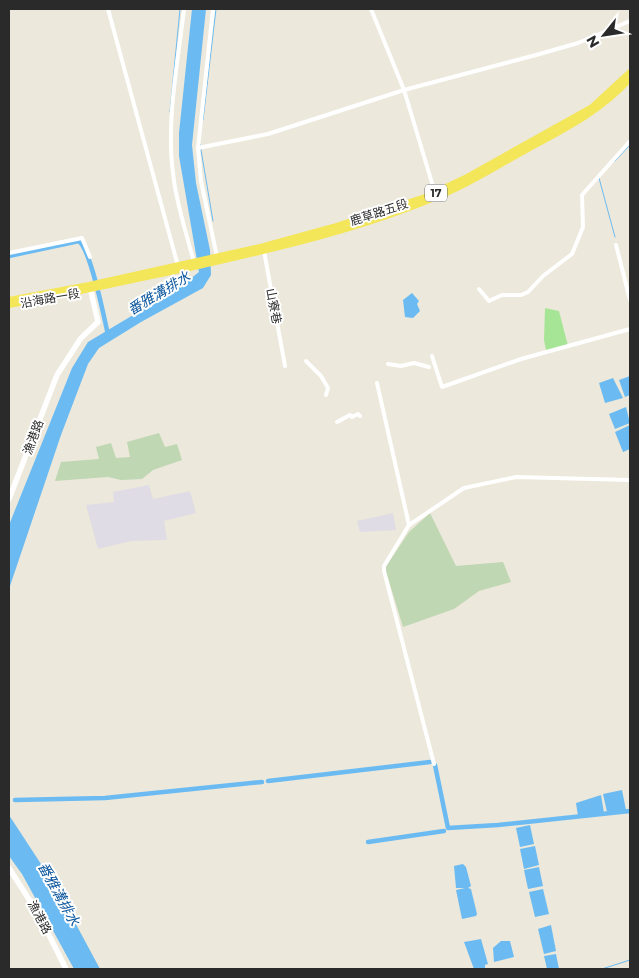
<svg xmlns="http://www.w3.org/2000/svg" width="639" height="978" font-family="Montserrat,'Noto Sans TC',sans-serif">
<rect width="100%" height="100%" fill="#ece8db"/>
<g fill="#e0dce5">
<path d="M149,485L153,499L190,491L196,513L164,521L167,540L131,541L98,549L86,505L114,502L113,492Z"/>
<path d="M393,513L396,530L360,532L357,521Z"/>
</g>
<path fill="#a6e596" d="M545,308L559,311L568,346L546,350L544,340Z"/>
<g fill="#bfd7b2">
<path d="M159,433L165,447L177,444L182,460L153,470L142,479L121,480L108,477L55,481L61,462L99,459L96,447L111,443L116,458L130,457L127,442Z"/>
<path d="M430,513L456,566L503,562L511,582L479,591L454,609L403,627L385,568L409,532Z"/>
</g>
<g fill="#6bbbf2">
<path d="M192,9H206L192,145L196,183L210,250L211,275L203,288L141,322L99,348L88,364L61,435L9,589V525L72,368L88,342L180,287L199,272L179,156V133Z"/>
<path d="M412,293L419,301L417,304L420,311L413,318L405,317L403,300Z"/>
<path d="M630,376V395L625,397L619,380Z"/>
<path d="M613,378L623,398L605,403L599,383Z"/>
<path d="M626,407L630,423L615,429L609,414Z"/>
<path d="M630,425V449L623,452L615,432Z"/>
<path d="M622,790L626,810L607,812L603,794Z"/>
<path d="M601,795L604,813L578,816L576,803Z"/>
<path d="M9,815L56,887L100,969H74L22,874L9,856Z"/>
<path d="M530,825L534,844L520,847L516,828Z"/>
<path d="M535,846L539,865L524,869L520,849Z"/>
<path d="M463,864L466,867L471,886L468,888L471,889L477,914L476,916L462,919L456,890L465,888H456L454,866Z"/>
<path d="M539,867L543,886L528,889L524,870Z"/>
<path d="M543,889L549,914L535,917L529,892Z"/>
<path d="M551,925L556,951L544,954L538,929Z"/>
<path d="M481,939L488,964L485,965V969H474L464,942Z"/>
<path d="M501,941H510L514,957L494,962L493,948Z"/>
<path d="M556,954L559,969H547L544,956Z"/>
</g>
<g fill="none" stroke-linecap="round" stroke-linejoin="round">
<g stroke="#6bbbf2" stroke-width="1">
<path d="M170,112L180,9"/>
<path d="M203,120L216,9"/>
<path d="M200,144L213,221"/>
<path d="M615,161L630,145"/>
<path d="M599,178L615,237"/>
<path d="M602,969L630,960"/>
</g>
<g stroke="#6bbbf2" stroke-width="4.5">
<path d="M9,256L79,241C91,251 104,317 108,335"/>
<path d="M435,765L448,828L498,825L630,811"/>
<path d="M268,781L430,762"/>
<path d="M15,800L105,798L262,782"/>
<path d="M368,842L444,831"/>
</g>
<g stroke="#fff" stroke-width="4">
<path d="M108,9L178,266"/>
<path d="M184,9C178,62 166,120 173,173C176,204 187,234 194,263"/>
<path d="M213,9L198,148L201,181L217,257"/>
<path d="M371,9L404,90L435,193"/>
<path d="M198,148L268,134L404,90L536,55L578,43L630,21"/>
<path d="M616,245L630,300"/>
<path d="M264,251L285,366"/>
<path d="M9,253L82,238L90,257"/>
<path d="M479,289L489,301L502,295H521L528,292L543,276L572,254L583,227L582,195L630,141"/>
<path d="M432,356L442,387L521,359L630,329"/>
<path d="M306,361L321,376L328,388L326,395"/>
<path d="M388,364L401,366L414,363L429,367"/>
<path d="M377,383L409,525"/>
<path d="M337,422L350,415L352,417L358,414L360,416"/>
<path d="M434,764L384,571V566L409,525L464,488L516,477L630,480"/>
</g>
<g stroke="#fff" stroke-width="5.5">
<path d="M9,499L57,375L81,338L98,322L90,287"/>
<path d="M9,868L39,915L66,969"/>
</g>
<g stroke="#f4e659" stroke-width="6">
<path d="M9,300L89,285L264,246L333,227L425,197L465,178L592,107L630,72"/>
<path d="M9,305C71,294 132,280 194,267C279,248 365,228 444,194C473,182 500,164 528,149C565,129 601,111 630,79"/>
</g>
</g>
<g text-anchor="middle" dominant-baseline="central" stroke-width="4" stroke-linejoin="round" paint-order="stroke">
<rect fill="#fff" stroke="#6a6a6a" stroke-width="1" x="425" y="184.5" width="22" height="17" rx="4"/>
<g font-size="11" font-weight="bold" fill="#2a2a2a">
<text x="436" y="193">17</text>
</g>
<g font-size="12" fill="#2a2a2a" stroke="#fff">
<text transform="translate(379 212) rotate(-18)">鹿草路五段</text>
<text transform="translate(50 298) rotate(-10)">沿海路一段</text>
<text transform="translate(274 306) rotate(79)">山寮巷</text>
<text transform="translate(33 437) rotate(-69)">漁港路</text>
<text transform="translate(40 917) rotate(62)">漁港路</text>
</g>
<g font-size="14" font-style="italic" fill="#0a569e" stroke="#fff">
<text transform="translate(159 293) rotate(-31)">番雅溝排水</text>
<text transform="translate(59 894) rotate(61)">番雅溝排水</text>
</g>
</g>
<rect width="639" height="978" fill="none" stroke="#2a2a2a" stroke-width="20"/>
<g transform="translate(604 35) rotate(240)" stroke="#ffffff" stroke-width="4" paint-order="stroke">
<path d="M0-4L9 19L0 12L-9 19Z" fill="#2a2a2a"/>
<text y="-8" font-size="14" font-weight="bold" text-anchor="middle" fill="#2a2a2a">N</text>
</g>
</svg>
